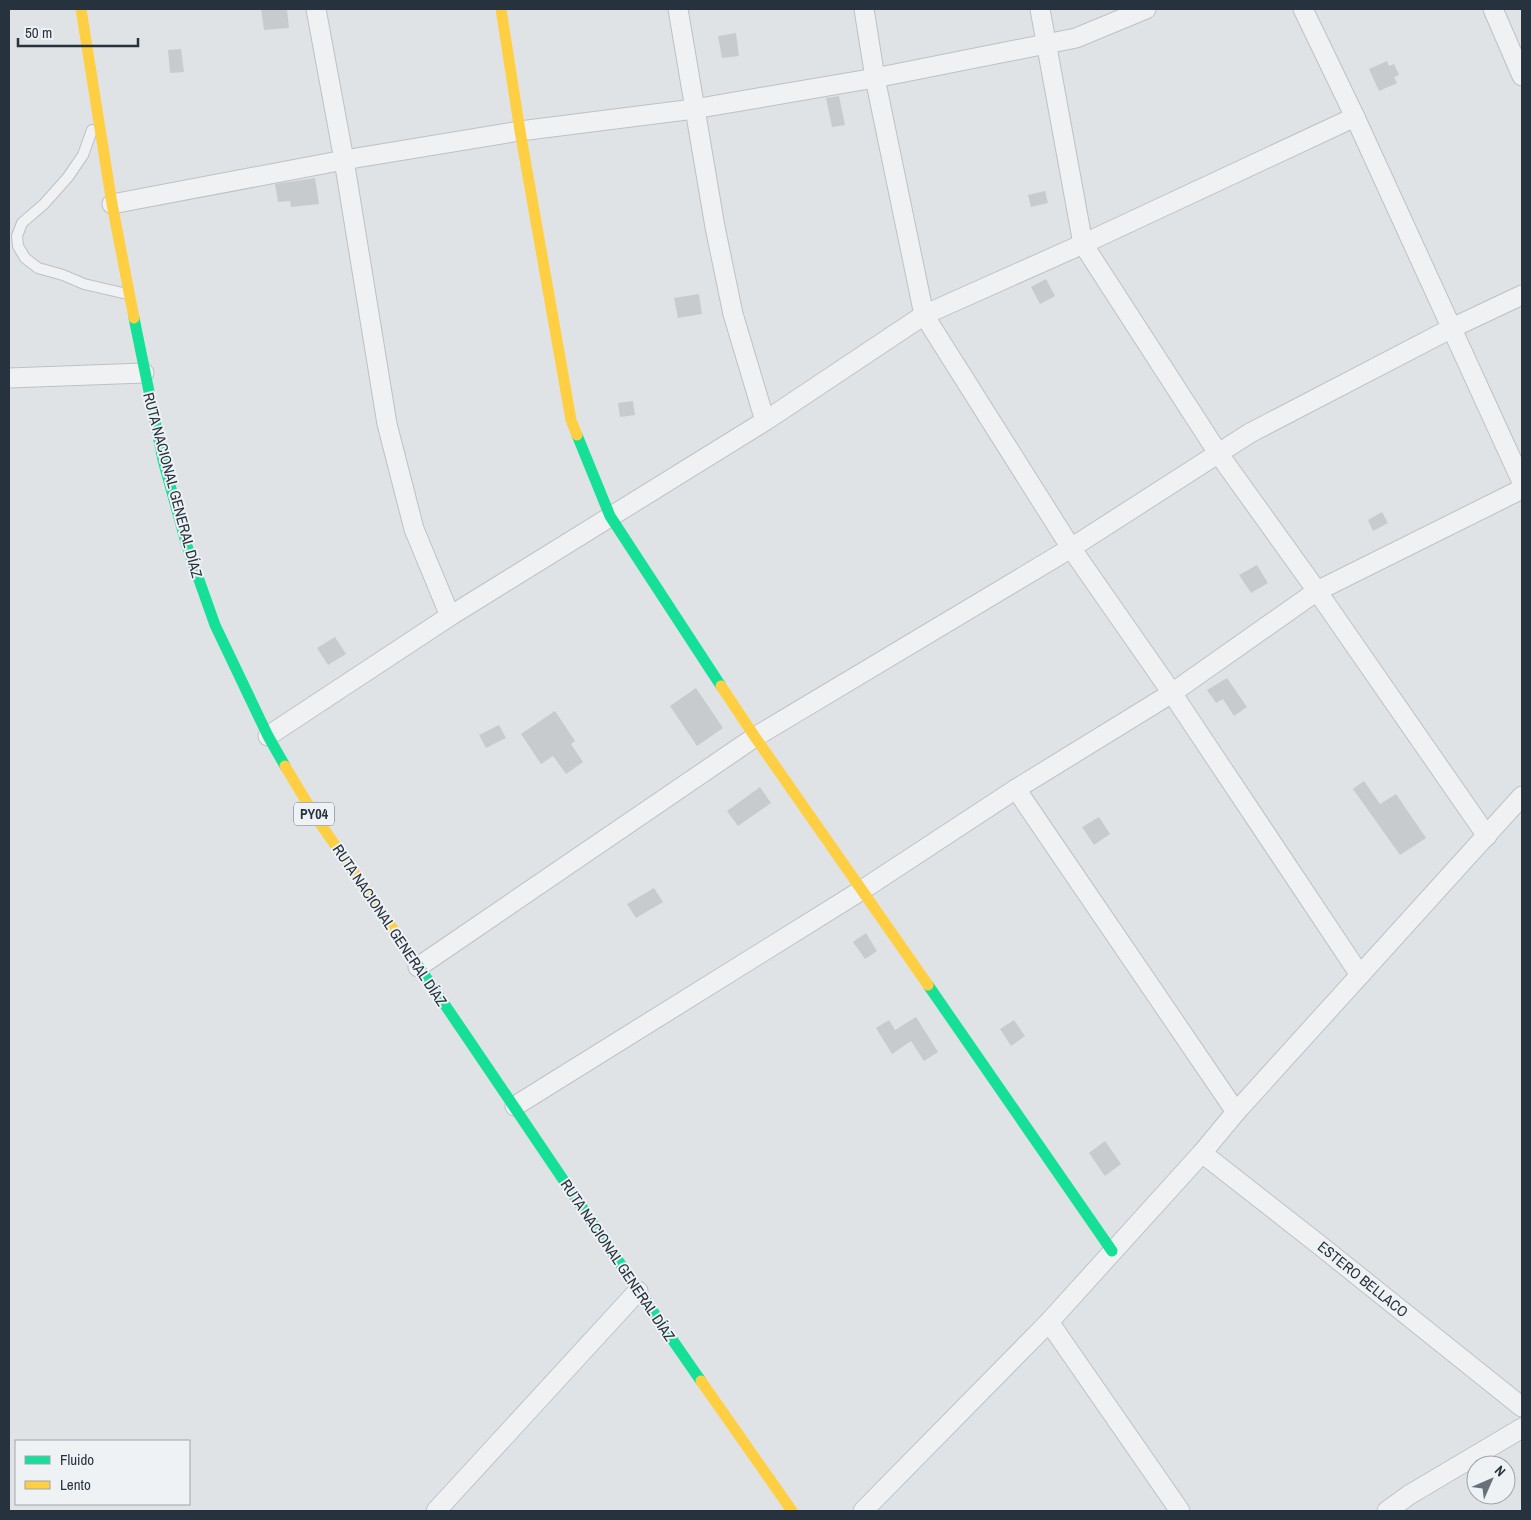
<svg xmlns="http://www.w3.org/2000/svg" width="1531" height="1520" font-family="'Archivo Narrow',sans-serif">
<rect width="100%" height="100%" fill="#e0e3e6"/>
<g fill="#c8cbce">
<path d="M261,9H287L289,28L264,30Z"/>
<path d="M736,33L739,56L722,58L718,36Z"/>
<path d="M181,49L184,72L170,73L168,50Z"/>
<path d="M1387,61L1389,66L1394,64L1399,75L1394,77L1397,83L1379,91L1369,69Z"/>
<path d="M839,96L845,125L832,127L826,98Z"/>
<path d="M315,178L319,204L291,207L290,201L278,202L275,184Z"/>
<path d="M1045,191L1048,203L1031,207L1028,195Z"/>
<path d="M1046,279L1055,296L1040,304L1031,287Z"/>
<path d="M699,294L702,314L678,318L674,298Z"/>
<path d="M633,401L635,415L620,417L618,403Z"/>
<path d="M1382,512L1388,523L1373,531L1368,520Z"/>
<path d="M1257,565L1268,583L1251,593L1239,575Z"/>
<path d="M335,637L346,654L328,665L317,648Z"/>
<path d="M1227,678L1247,707L1234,716L1223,699L1216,703L1207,690Z"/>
<path d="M696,688L723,728L697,746L670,706Z"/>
<path d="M555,711L575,741L571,744L583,762L566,774L553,756L541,764L521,734Z"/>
<path d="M499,725L506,738L486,748L479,735Z"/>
<path d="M1364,781L1380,804L1396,794L1426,838L1400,855L1353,789Z"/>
<path d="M760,787L771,803L738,826L727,811Z"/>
<path d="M1099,817L1110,834L1094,845L1082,827Z"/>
<path d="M654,888L663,902L636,918L627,904Z"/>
<path d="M866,933L877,951L865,959L853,942Z"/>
<path d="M916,1017L938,1052L924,1061L911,1041L892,1054L876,1028L889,1020L895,1030Z"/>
<path d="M1014,1020L1025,1036L1011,1046L1000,1029Z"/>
<path d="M1105,1141L1121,1164L1105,1176L1089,1153Z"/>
</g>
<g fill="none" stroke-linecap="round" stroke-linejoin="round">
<defs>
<path id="lane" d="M92,130L83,155L68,177L44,204L22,223L17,236L18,246L25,258L38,268L63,275L84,284L127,294"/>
<g id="street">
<path d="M316,9L344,160L387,424L414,529L450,616"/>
<path d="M678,9L715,227L733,314L765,421"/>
<path d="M864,9L875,78L924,315L1071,548L1172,693L1360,975"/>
<path d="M1040,9L1083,244L1218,453L1317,591L1487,836"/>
<path d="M1303,9L1355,117L1522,482"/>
<path d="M1493,9L1522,76"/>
<path d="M112,204L344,160L520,131L694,109L875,78L1076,38L1146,9"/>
<path d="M9,378L144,373"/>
<path d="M268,736L450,616L765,421L924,315L1083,244L1355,117"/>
<path d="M1016,789L1236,1112"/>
<path d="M418,967L755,737L1071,548L1250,433L1452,328L1522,295"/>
<path d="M515,1106L862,890L1016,789L1172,693L1317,591L1522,489"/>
<path d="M1202,1153L1317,1243L1522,1407"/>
<path d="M1049,1322L1180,1511"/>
<path d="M436,1511L638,1291"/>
<path d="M863,1511L1049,1322L1202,1153L1236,1112L1522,796"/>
<path d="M1387,1511L1409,1495L1522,1428"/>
</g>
</defs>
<use href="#lane" stroke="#bec1c4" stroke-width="12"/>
<use href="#street" stroke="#bec1c4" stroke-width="21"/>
<use href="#lane" stroke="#f0f1f2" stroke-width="10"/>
<use href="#street" stroke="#f0f1f2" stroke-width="19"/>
<g stroke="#16e098" stroke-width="11">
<path d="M134,318L163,460L187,546L215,625L268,736L285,766"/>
<path d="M577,435L610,516L721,686"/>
<path d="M415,961C511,1101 604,1242 701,1381"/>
<path d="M928,985L1112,1251"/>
</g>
<g stroke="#ffcf43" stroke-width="11">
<path d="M81,9L112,204L134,318"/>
<path d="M501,9L520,131L571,420L577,435"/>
<path d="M721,686L755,737L928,985"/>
<path d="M285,766L315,816L415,961"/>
<path d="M701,1381L792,1511"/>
</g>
</g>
<g text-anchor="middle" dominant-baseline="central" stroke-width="4" stroke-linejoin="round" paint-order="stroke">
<rect fill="#eef2f5" stroke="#636c76" stroke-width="1" x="294" y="802.5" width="40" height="23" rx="4"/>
<g font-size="14" font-weight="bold" fill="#27323f">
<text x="314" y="814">PY04</text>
</g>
<g font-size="15" fill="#27323f" stroke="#eef2f5">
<text transform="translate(173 485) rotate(75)">RUTA NACIONAL GENERAL DÍAZ</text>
<text transform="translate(390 925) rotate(56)">RUTA NACIONAL GENERAL DÍAZ</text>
<text transform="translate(618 1260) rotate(56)">RUTA NACIONAL GENERAL DÍAZ</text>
<text transform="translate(1363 1279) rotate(39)">ESTERO BELLACO</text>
</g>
</g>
<rect width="1531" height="1520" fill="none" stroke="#27323f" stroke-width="20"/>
<rect x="15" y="1440" width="175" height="65" fill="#eef2f5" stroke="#9ea5ac"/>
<rect x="25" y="1456" width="25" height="8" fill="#16e098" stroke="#9ea5ac"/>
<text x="60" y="1465" font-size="15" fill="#27323f">Fluido</text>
<rect x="25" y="1481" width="25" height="8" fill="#ffcf43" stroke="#9ea5ac"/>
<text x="60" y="1490" font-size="15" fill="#27323f">Lento</text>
<g transform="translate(1491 1480) rotate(45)"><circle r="24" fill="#eef2f5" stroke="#9ea5ac"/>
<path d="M0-4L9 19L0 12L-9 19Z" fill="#687079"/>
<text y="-8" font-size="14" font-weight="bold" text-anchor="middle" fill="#27323f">N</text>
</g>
<path d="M18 38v8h120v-8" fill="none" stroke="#27323f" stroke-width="2.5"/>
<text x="25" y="38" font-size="15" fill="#27323f" stroke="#eef2f5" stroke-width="4" paint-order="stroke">50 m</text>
</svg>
